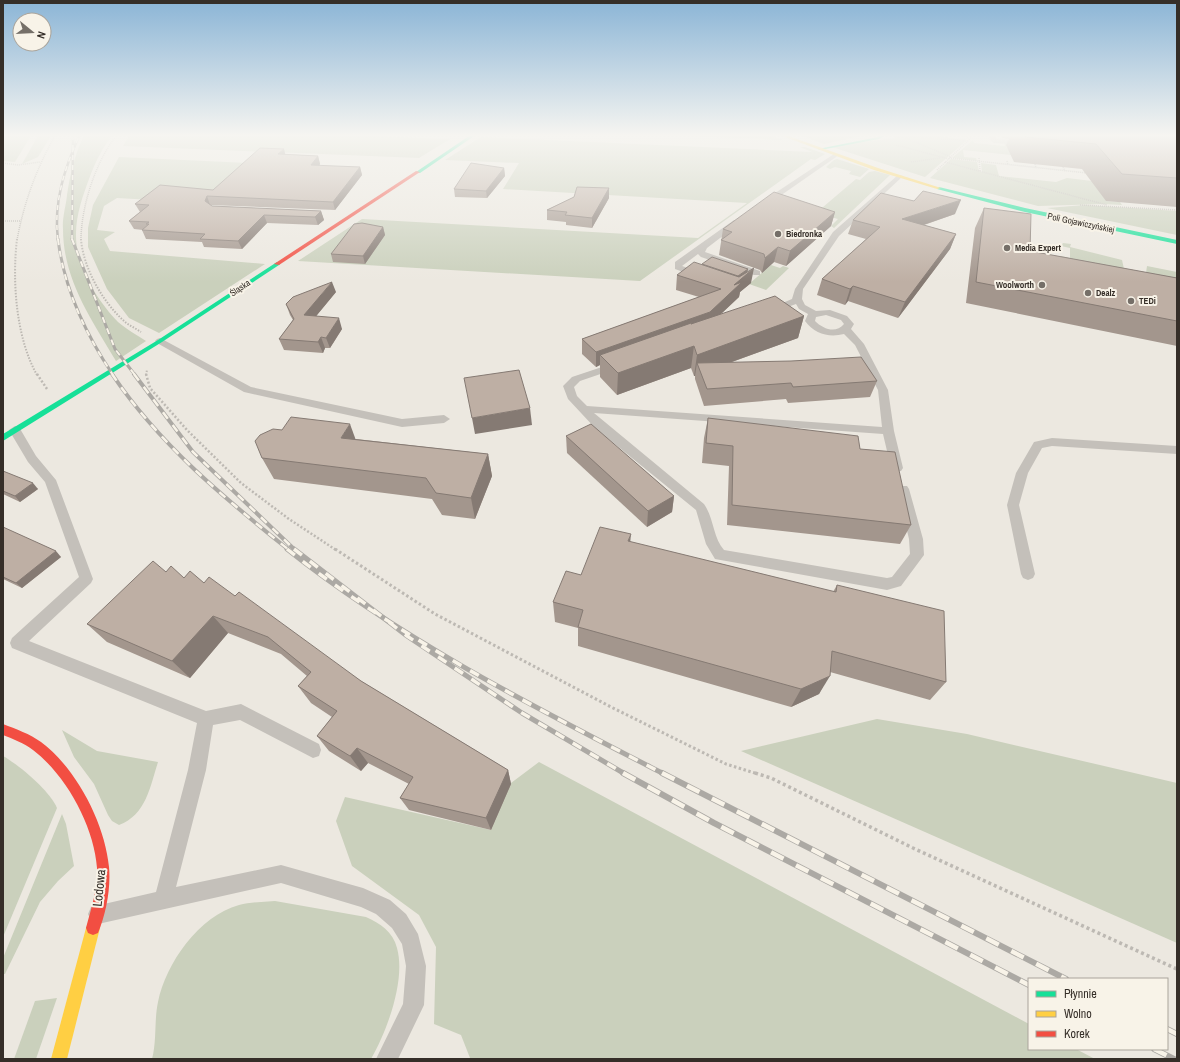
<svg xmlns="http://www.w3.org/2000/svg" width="1180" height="1062" font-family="'Archivo Narrow',sans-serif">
<rect width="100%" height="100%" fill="#ece8e0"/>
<g fill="#cad0bc">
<path d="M3,134H32L15,162L3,161Z"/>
<path d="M39,134H52L38,157L22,164Z"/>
<path d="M85,134H114C102,147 95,163 89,179C83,195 76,215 76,233C75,265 96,299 118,322C126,329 137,335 146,341L116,361C91,319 63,279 63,229C62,218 66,206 67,195C70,175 75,152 85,134Z"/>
<path d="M130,134H349L348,135L450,139L419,158L123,146Z"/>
<path d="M631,134H766L782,140L764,139Z"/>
<path d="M797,134H871L824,144Z"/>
<path d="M897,134H925L967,140L925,177L832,147L850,143L891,139L897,136Z"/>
<path d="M481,137L812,152L800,147H794H805L825,154L815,160L811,159L640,281L298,261L362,219L698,238L747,203L503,189L519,163L445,160Z"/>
<path d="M973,140L974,143L1005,146L1004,143L1129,167L963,150L964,157L976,158L977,161L952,158Z"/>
<path d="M119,157L248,163L204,203L117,198L104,206L97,230L115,232L104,239L110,251L265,264L159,333L129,318L107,289L88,247V228L93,205Z"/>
<path d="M837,159L869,169L860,177L849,174L851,171L835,167L830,169L826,167L834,160Z"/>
<path d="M951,159L977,162L979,171L982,172L981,163L996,165L999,176L1056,182L1067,178L1109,183L1106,201L1120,202L1122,205L1104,204L1038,206L930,178Z"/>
<path d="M875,171L890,175L834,228L831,226L838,219L816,213L856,179L860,180L869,172Z"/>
<path d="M1085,205L1177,211V235L1047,208Z"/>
<path d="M1063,243L1071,244L1070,247L1122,260L1124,269L1061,259V256L1070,258V248L1061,246Z"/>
<path d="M771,265L780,268L783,266L789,268L766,290L749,284Z"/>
<path d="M1147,266L1177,272V279L1146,273Z"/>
<path d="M877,719L967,734L1177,783V943L741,751Z"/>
<path d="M62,730L97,751L158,762C150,787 146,815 119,825L112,821L108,815L94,784L74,757Z"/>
<path d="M3,756C19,765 50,791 57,808L3,937Z"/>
<path d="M539,762L1029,1024V1049H1076L1095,1059L470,1058L461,1035L434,1024L436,947L419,915L352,866L336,821L345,797L491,830L511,783Z"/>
<path d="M62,814L66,824L74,866L58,881L40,902L5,974H3V958Z"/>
<path d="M275,901L366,917C380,923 393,932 397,948C406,980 387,1031 371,1059H152C157,1040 154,1020 158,1002C166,963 199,916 239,905C250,902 263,902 275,901Z"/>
<path d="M57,998L36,1059H14L35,1001Z"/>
</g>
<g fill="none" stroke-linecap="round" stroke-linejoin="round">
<g stroke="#bdb9b3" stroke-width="1.5" stroke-dasharray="1 1" stroke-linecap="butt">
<path d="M954,134L971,138"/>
<path d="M901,136L951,157"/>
<path d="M903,136L968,141"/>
<path d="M896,145L949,159"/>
<path d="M949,158L1087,173"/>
<path d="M979,158L980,171"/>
<path d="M1007,161L1008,165"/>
<path d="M911,162L940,158"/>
<path d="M945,162L1107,205"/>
<path d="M3,163L18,165L40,162"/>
<path d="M1035,164L1036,168"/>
<path d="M1063,167L1065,171"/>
<path d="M937,170L970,139"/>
<path d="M1080,205L1177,210"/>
<path d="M3,221H21"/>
<path d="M17,240C24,202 37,167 56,134"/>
<path d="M81,240C81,207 96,159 118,134"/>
</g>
<g stroke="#bdb9b3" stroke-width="2" stroke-dasharray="1.5 1.5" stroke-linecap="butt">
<path d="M17,239C12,281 16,338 37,375"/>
<path d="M81,239C83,267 102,301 123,320C128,325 135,328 141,332"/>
<path d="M146,375L147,370"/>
</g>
<g stroke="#bdb9b3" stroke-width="2.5" stroke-dasharray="2 2" stroke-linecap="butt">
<path d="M37,374L47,389"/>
<path d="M146,374L150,388L187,430L241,483L289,519L336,550"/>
</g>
<path stroke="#bdb9b3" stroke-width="3" stroke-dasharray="2.5 2.5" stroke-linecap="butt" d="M335,549L435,614L611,707L726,764L758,774"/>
<path stroke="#bdb9b3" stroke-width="3.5" stroke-dasharray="3 3" stroke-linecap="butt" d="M755,773L771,778L913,848L1177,969"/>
<g fill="#c4c0ba" fill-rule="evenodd">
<path d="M988,134H994L996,139L1024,141L1027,143L1024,145L994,143L991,141Z"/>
<path d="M834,154L839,155L767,205L760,203Z"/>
<path d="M898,175L903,176L839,236L803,289L802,299L805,305L816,311L830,310L847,316L854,324L851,329L864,344L888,390L894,431L903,468L901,471H893L891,468L883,434L594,413L704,504C714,518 713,538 724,550L887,578L892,577L910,554L909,539L897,489L899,486H907L909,489L923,539L924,555L901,586L887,590L715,559L706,544L696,510L595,428L568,399L563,386L572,377L617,362L622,365L621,367L580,381L574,387L577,396L587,406L882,427L878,390L855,345L844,334C829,338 815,334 805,321L808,314L799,309L796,304L771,313L766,310L792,299L795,289L833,232ZM826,315L841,320L844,324C836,334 823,329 815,321L816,317Z"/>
<path d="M734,220L741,222L707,248L705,252L760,271V275H754L701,257L698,254L682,266L703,273V277H697L675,269V262Z"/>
<path d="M160,338L251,387L402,419L444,415L450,419L444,423L402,427L244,392L157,343L155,341L157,339Z"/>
<path d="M15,426L19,427L36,456L56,480L93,579L91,583L29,641L206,711L241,704L319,744L321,750L319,756L313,758L240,720L213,725L206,770L176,887L281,865L363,888L390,900L406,914L418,934L426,966L424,1005L398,1059H376L403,1004L406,966L402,944L392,928L376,914L361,907L281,883L98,924L91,921L88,914L91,907L156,892L188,770L197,723L12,648L10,643L12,638L79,577L45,482L28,462L9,430Z"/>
<path d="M1052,438L1177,446V454L1052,446L1042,448L1028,473L1019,505L1035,574L1033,578L1028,580L1023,578L1021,574L1007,505L1016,473L1034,442Z"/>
</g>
<g fill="#16e098" fill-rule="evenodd">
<path d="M472,134H477L420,173L416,172Z"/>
<path d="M883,134H888L879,139L820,150L818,149L878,137Z"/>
<path d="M939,187L1025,208L1177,240V244L1025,212L937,189V188Z"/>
<path d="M277,262L280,264L279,265L162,342L3,441V434L158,340Z"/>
</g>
<g fill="#ffcf43" fill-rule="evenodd">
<path d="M777,134H783L878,168L941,188L937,189L874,170Z"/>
<path d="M93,921L98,923L100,928L67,1059H51L86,928L88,923Z"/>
</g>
<g fill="#f24e42" fill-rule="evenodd">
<path d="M416,171L420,172L279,265L274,264Z"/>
<path d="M3,724C16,729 30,734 41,742C77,769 105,824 109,867C111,888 106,914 98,933L93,935L88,933L86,928C91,909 98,888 97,868C94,826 66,775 33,750C24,743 13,739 3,735Z"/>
</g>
<defs>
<g id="rail-far4">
<path d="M58,240C53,202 65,167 80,134"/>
<path d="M72,240L73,134"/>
</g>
<g id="rail-far3">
<path d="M58,239C64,289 85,333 113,375"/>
<path d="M72,239L115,349L135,375"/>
</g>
<g id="rail-far2">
<path d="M112,374C159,444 224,498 289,550"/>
<path d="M134,374L193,452L295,550"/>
</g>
<g id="rail-far1">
<path d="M287,549C400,639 536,708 664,774"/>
<path d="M294,549L407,636L522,713L625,774"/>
</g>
<g id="rail">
<path d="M623,773L714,823L1029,985"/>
<path d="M662,773L1066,979"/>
<path d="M1167,1029L1177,1034"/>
<path d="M1154,1049L1174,1059"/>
</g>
</defs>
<use href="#rail-far4" stroke="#aca9a4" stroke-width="2.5"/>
<use href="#rail-far3" stroke="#aca9a4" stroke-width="3"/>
<use href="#rail-far2" stroke="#aca9a4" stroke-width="4"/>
<use href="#rail-far1" stroke="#aca9a4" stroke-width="5"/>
<use href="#rail" stroke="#aca9a4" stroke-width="6"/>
<use href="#rail-far4" stroke="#f8f3e8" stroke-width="1.5" stroke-dasharray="5" stroke-linecap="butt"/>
<use href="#rail-far3" stroke="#f8f3e8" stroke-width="2" stroke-dasharray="6" stroke-linecap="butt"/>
<use href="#rail-far2" stroke="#f8f3e8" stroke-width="2.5" stroke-dasharray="8" stroke-linecap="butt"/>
<use href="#rail-far1" stroke="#f8f3e8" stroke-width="3.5" stroke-dasharray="10" stroke-linecap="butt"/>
<use href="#rail" stroke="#f8f3e8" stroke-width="4.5" stroke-dasharray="14" stroke-linecap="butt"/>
</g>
<g fill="#a3968d">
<path d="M494,134H522L520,135Z"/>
<path d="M1000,134H1177V207L1106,201L1082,169L1014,162L1006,145L1009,139L1002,138Z"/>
<path d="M285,154L318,156L320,164L319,166L360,167L362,175L335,210L210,205L212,206L321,211L324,220L318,225L267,223L242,249L204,247L202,242L146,239L142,230H143L134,229L129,221L140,212L135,204L213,190Z"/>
<path d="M504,168L505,176L487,198L455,197L454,189Z"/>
<path d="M609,188V198L592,228L566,225V222L547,220V210L574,197Z"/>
<path d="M984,208L1030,251L1177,278V346L966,303L975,228Z"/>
<path d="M835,212L831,226L786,266L774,262L762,273L760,270L719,255L723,229Z"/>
<path d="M955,214L924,225L956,234L950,249L898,318L848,301L845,305L817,295L822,279L866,239L848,234L853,220Z"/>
<path d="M383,227L385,235L365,264L333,262L331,254Z"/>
<path d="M702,264L748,269L747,272L751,283L740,292L739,297L721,314L804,316L798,338L732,362L877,381L870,397L788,403L786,399L704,406L695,379V376H694L691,368L617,395L600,377V365L596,367L582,354V339L699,297L676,290L677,275Z"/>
<path d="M336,292L316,316L342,329L330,348H325L323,353L284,350L279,339L293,320L290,315L286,304Z"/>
<path d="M708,418L860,449L911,525L900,544L727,525L729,466L702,463L704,438Z"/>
<path d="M566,436L674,496L672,512L647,527L567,453Z"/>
<path d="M356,439L488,454L492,476L475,519L442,515L432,499L274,479L262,458Z"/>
<path d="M3,471L38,489L20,502L3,494Z"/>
<path d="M3,527L61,557L22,588L3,579Z"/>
<path d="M630,542L833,592L837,585L946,682L930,700L830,672L819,694L791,707L578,646V628L555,622L553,602L581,575Z"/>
<path d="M166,572L184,578L204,583L235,596L361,681L508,770L511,784L491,830L409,810L400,798L409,784L368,763L361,771L329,751L317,736L332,717L311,703L298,686L307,676L281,654L228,633L190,678L107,642L87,624Z"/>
</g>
<g fill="#857a73">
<path d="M284,149L286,157L278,154Z"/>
<path d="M318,156L320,164L313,173L311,165Z"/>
<path d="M360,167L362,175L335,210L333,202Z"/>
<path d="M504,168L505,176L487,198L486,191Z"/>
<path d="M609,188V198L592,228V218Z"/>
<path d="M207,196L210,205L205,201Z"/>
<path d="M961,200L955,214L897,234L902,219Z"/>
<path d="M321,211L324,220L318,225L315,217Z"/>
<path d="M835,212L831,226L786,266L790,251Z"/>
<path d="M264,215L267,223L242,249L238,241Z"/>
<path d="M383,227L385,235L365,264L363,256Z"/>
<path d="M956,234L950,249L898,318L905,302Z"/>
<path d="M778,247L774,262L762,273L765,258Z"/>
<path d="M754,268L751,283L740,292L739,297L707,327L600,355V365L596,367V352L710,312L737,277L748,269L747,274Z"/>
<path d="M332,282L336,292L308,326L304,315Z"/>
<path d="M853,286L848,301L845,305L850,289Z"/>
<path d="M804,316L798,338L701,373L697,363L695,376H694L697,355Z"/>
<path d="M339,318L342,329L330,348L326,338Z"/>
<path d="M321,337L325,348L323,353L318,342Z"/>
<path d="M694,346L691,368L617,395L618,373Z"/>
<path d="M530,408L532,425L475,434L472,418Z"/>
<path d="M350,424L358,446L341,438Z"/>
<path d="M488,454L492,476L475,519L471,498Z"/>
<path d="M33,483L38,489L20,502L15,496Z"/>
<path d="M674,496L672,512L647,527L648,511Z"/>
<path d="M631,534L629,555L628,541Z"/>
<path d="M56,551L61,557L22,588L16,583Z"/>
<path d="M213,616L228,633L190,678L172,661Z"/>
<path d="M830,676L819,694L791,707L801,689Z"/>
<path d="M357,748L368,763L361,771L350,756Z"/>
<path d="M508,770L511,784L491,830L486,818Z"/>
</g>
<g fill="#beafa4" stroke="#857a73">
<path d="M1024,134H1172L1177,138V178L1122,174L1096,144L1026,137Z"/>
<path d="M260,148L284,149L278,154L318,156L311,165L360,167L333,202L207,196L205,201L212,206L321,211L315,217L264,215L238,241L200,239L205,234L142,230L149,224H146L149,222L129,221L149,205L135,204L160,185L213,190Z"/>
<path d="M471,163L504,168L486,191L454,189Z"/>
<path d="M577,187L609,188L592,218L565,215L567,212L547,210L574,197Z"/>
<path d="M923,191L961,200L902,219L956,234L905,302L853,286L850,289L822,279L880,227L853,220L881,193L914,201Z"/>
<path d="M774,192L835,212L790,251L778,247L765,258L764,254L721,240L732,232L723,229Z"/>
<path d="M984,208L1031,214L1030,251L1177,278V321L976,282Z"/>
<path d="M362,223L383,227L363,256L331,254L354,224Z"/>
<path d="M712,257L748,269L738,276L702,264Z"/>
<path d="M694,262L739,277L754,268L734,285L742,282L710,312L596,352L582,339L721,289L677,275Z"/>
<path d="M332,282L304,315L339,318L326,338L321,337L318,342L279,339L294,319L286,304L293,297Z"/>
<path d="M775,296L804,316L697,355L694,346L618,373L600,355L694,322L691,324Z"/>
<path d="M861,357L877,381L793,387L791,383L707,389L697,363L791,361Z"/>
<path d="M519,370L530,408L472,418L464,378Z"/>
<path d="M291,417L350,424L341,438L488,454L471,498L436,493L426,478L262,458L255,441L260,435L273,429L282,430Z"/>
<path d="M708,418L858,436L860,449L895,452L911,525L732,505L733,446L706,443Z"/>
<path d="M591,424L674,496L648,511L566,436Z"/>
<path d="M3,471L33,483L15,496L3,491Z"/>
<path d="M3,527L56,551L16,583L3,577Z"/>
<path d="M600,527L631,534L628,541L836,592L837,585L944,611L946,682L832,651L830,676L801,689L578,627L583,610L553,602L566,571L581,575Z"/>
<path d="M153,561L166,572L171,566L184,578L190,571L204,583L209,577L235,596L239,592L361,681L508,770L486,818L400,798L413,777L357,748L350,756L317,736L337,711L298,686L311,672L268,637L213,616L172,661L87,624Z"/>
</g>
<linearGradient id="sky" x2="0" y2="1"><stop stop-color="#8bb5d6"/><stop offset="0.48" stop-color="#f6f5f1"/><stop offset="1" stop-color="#f6f5f1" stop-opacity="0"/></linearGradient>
<rect width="1180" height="282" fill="url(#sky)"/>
<g fill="#756f68" stroke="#f8f3e8" stroke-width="1.5">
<circle cx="778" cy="234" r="4"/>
<circle cx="1007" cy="248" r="4"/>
<circle cx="1042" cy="285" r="4"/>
<circle cx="1088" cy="293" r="4"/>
<circle cx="1131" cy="301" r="4"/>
</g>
<g text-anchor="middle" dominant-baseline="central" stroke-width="4" stroke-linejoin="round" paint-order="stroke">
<g font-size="9" fill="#352e28" stroke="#f8f3e8">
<text transform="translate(1081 223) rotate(12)">Poli Gojawiczyńskiej</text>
<text transform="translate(240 288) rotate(-34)">Śląska</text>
</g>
<g font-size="9" font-weight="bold" fill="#352e28" stroke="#f8f3e8" text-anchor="start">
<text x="786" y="234">Biedronka</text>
<text x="1015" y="248">Media Expert</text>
<text x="1034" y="285" text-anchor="end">Woolworth</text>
<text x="1096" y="293">Dealz</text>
<text x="1139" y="301">TEDi</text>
</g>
<g font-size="13" fill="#352e28" stroke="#f8f3e8">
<text transform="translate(99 888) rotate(-84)">Lodowa</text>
</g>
</g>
<rect width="1180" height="1062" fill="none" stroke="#352e28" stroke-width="8"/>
<rect x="1028" y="978" width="140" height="72" fill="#f8f3e8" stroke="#aaa49b"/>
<rect x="1036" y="991" width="20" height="6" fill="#16e098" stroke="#aaa49b"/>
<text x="1064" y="998" font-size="12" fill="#352e28">Płynnie</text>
<rect x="1036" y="1011" width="20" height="6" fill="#ffcf43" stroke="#aaa49b"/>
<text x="1064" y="1018" font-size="12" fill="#352e28">Wolno</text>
<rect x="1036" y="1031" width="20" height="6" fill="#f24e42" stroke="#aaa49b"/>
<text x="1064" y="1038" font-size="12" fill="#352e28">Korek</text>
<g transform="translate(32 32) rotate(108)"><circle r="19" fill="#f8f3e8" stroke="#aaa49b"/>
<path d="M0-3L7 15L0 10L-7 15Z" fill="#756f68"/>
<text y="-6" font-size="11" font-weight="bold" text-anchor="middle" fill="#352e28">N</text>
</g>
</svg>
